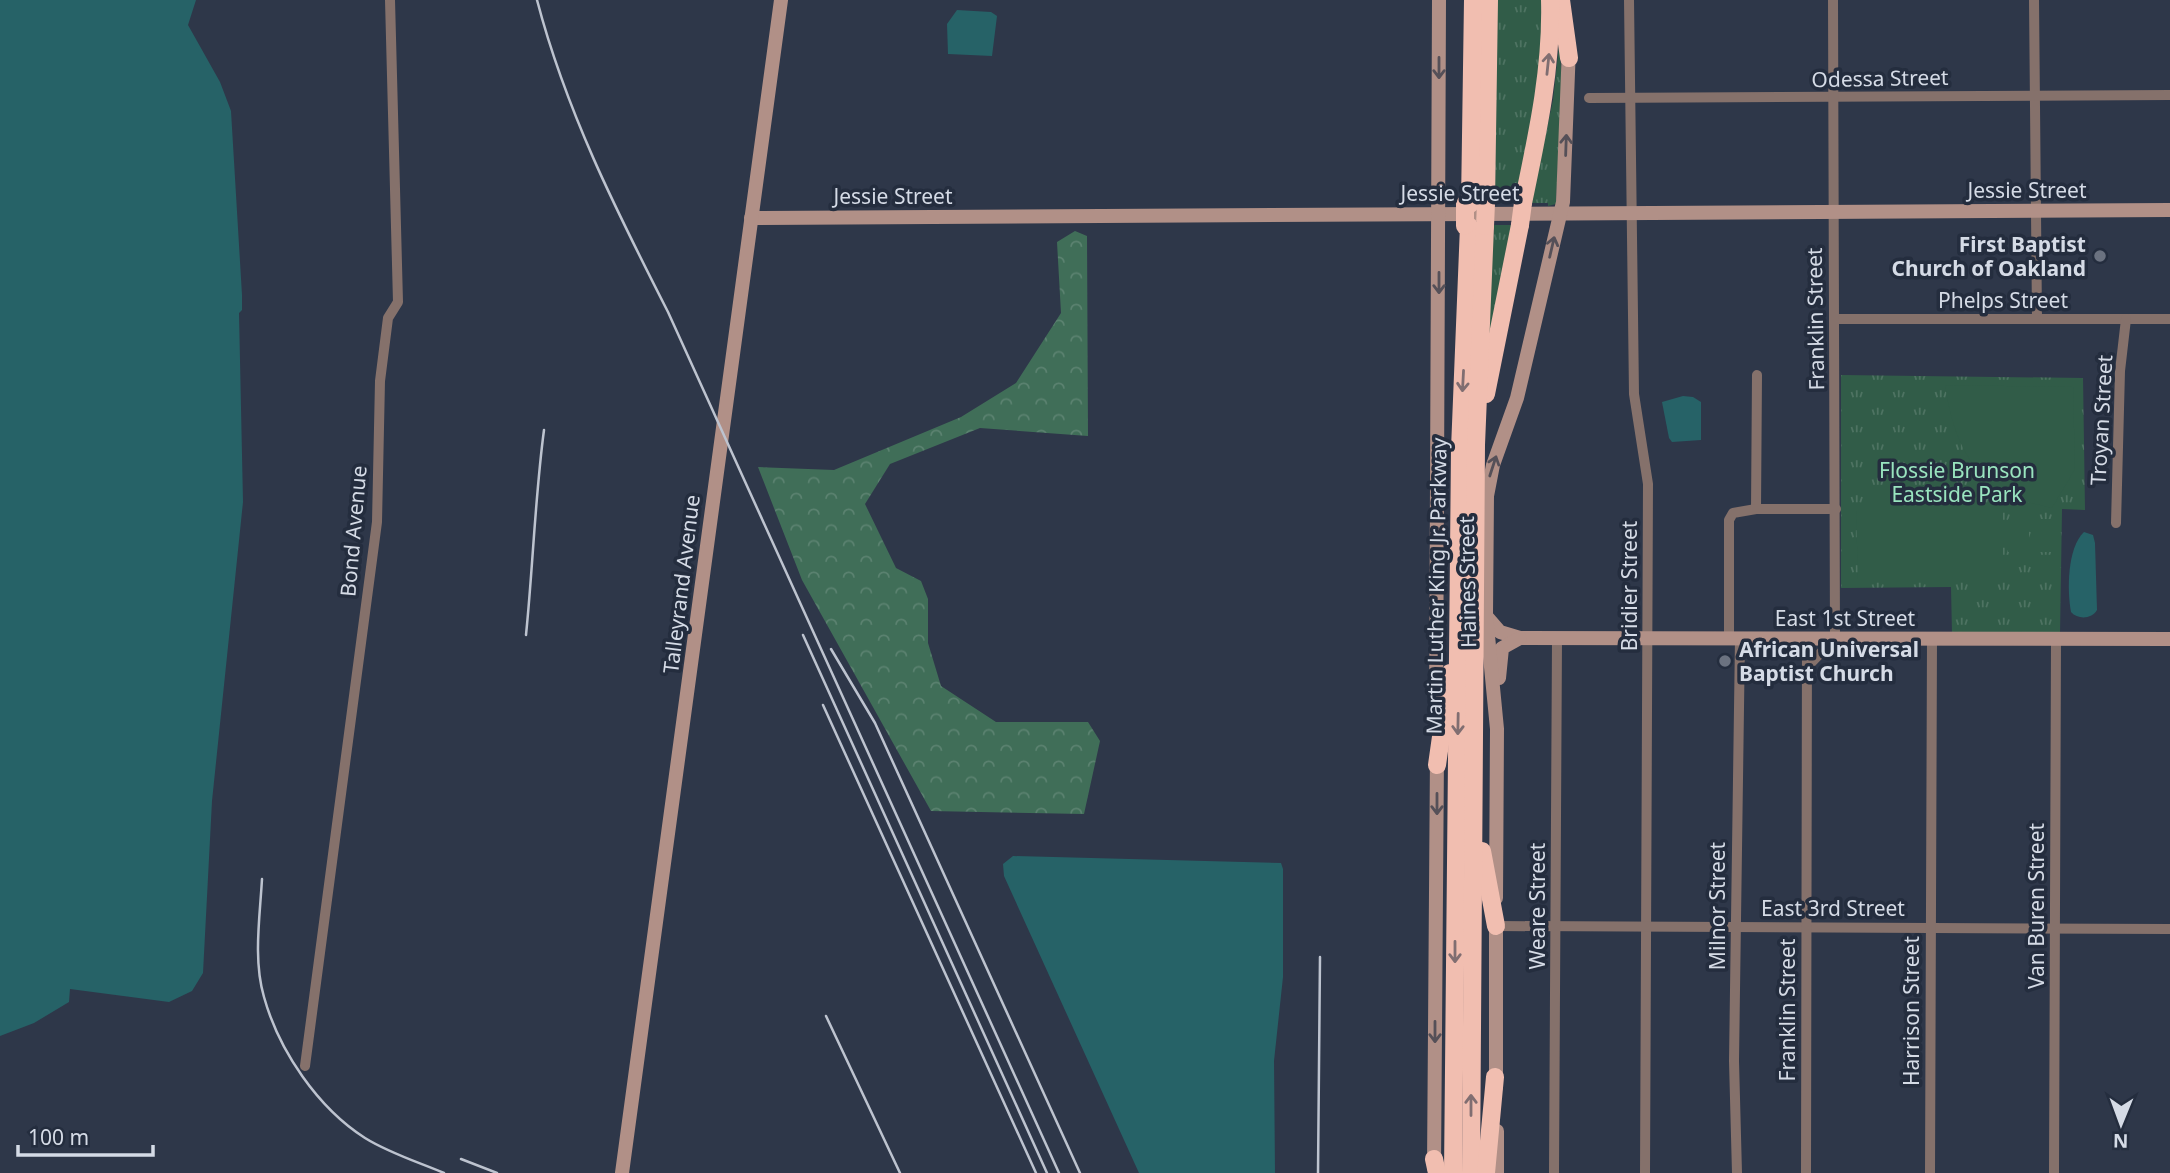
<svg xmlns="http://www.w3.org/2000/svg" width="2170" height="1173" font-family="'Noto Sans',sans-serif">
<defs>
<pattern id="grass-tufts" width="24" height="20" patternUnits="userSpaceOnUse" patternTransform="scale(1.75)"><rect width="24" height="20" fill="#315c48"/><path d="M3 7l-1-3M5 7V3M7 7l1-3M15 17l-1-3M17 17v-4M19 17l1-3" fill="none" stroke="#4e7362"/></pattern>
<pattern id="forest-crowns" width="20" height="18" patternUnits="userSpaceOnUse" patternTransform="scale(1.75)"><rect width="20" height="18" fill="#406e58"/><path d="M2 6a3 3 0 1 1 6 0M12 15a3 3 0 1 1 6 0" fill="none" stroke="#5b8270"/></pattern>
</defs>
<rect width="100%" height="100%" fill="#2e3749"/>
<g fill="url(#grass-tufts)">
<path d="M1496,0H1546L1547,32L1518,203H1495Z"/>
<path d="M1559,45L1562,78L1556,204L1548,206V203H1531L1553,100Z"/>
<path d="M1494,225H1513L1485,362Z"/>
<path d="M1841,375L2083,378L2085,510L2062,509L2060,634L1952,633L1951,587L1841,588Z"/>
</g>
<path fill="url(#forest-crowns)" d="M1075,231L1087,236L1088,436L980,428L890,464L865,504L896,568L921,581L928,599V643L941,686L996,722H1088L1100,741L1084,814L931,811L802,580L758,467L834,470L961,417L1016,383L1061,313L1057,242Z"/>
<g fill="#315c48">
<path d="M1945,385L2073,387L2075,469L2052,508C2038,504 2021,502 2009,496C1966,472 1952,431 1945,385Z"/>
<path d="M1856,510H2003V580H1858Z"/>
<rect x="2008" y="519" width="21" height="33"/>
<rect x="2031" y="519" width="22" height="33"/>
</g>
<g fill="#266267">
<path d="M0,0H196L188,25L220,82L231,111L242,295V310L239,313L243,502L212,801L203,973L192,991L169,1002L70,989L69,1002L34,1023L0,1036Z"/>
<path d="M957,10L991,12L997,16L992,56L948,54L947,24Z"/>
<path d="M1683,396L1693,397L1701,402V440L1672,442L1669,438L1662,402Z"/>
<path d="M2084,532L2093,535L2095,543L2097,610C2092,619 2078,620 2071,612C2067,591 2067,548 2084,532Z"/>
<path d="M1013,856L1281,863L1283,869V977L1274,1061L1275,1173H1139L1004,876L1003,864Z"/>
</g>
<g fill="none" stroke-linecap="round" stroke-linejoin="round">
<g stroke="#85716b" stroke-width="10">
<path d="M1629,0L1634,394L1648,484L1645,1173"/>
<path d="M2034,0L2037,319"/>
<path d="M1589,98L2170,95"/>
<path d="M1836,319H2170"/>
<path d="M1756,509L1757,375"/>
<path d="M2116,523L2120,371L2126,319"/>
<path d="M1729,638V520L1733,513L1756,509H1836"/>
<path d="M1807,667L1835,638L1833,0"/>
<path d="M1496,926L2170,929"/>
<path d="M305,1066L377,522L380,381L388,318L398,302L390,0"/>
<path d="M1554,1173L1557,639"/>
<path d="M1737,1173L1734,1061L1740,638"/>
<path d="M1806,1173L1807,638"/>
<path d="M1930,1173L1932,639"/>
<path d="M2054,1173L2056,640"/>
</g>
<g stroke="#b19087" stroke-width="14">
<path d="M751,218L2170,210"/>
<path d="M1487,617L1500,632L1520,638L2170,639"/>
<path d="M1499,678L1502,648L1520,638"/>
<path d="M1436,727L1439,0"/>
<path d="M1496,898L1497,729L1486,615L1487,496L1493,465L1517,398L1563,202L1569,47"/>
<path d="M1496,1087V918"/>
<path d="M1497,1131V1173"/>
<path d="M1434,1168L1437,754"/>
<path d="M622,1173L781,0"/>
</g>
<g stroke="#f1beb0" stroke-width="18">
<path d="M1561,0L1569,58"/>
<path d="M1486,203L1489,0"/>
<path d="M1523,203C1537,136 1552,69 1550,0"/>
<path d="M1470,204L1473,0"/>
<path d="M1486,394L1520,225"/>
<path d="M1437,765L1450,673"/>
<path d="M1482,851L1496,926"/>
<path d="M1434,1159L1437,1173"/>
<path d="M1453,1173L1460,449L1469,226"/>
<path d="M1471,1173L1476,445L1485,226"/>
<path d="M1486,1173L1495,1077"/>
</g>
<g stroke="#bdc3cf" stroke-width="2.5">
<path d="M537,0C566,111 616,210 668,312L1059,1173"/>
<path d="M526,635C533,566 535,497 544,430"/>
<path d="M803,635L1047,1173"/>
<path d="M831,649L875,723L1080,1173"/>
<path d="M823,705L1036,1173"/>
<path d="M262,879C260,916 253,960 264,997C279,1051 318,1108 365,1138C389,1153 418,1162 444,1173"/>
<path d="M826,1016L900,1173"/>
<path d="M461,1159L497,1173"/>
<path d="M1318,1173L1320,957"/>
</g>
<g stroke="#f1beb0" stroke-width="18">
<path d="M1465,204V226"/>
<path d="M1520,225L1523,203"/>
<path d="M1485,226L1486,203"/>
</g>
</g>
<defs><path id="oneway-shaft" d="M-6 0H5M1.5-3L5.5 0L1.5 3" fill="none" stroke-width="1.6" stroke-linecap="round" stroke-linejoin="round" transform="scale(1.75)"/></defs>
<g stroke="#806e71">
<use href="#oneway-shaft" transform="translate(1548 64) rotate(-84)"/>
<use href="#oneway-shaft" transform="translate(1463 381) rotate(93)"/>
<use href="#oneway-shaft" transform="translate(1458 724) rotate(91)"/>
<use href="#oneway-shaft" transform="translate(1455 952) rotate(90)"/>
<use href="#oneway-shaft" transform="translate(1471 1105) rotate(-90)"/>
</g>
<g stroke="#555058">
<use href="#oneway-shaft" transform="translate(1439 68) rotate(90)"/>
<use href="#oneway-shaft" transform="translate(1566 145) rotate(-88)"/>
<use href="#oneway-shaft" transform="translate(1552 247) rotate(-77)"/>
<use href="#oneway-shaft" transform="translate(1439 283) rotate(90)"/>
<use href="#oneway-shaft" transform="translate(1493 466) rotate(-72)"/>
<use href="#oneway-shaft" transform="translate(1437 804) rotate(90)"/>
<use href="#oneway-shaft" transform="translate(1435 1032) rotate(90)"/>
</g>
<g fill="#6b7280" stroke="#242d3e" stroke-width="2.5">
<circle cx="2100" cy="256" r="7"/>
<circle cx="1725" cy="661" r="7"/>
</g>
<g text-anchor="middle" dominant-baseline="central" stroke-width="7" stroke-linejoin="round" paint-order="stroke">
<g font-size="21" fill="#d5dbe6" stroke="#242d3e">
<text transform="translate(1880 78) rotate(-1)">Odessa Street</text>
<text x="2027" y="190">Jessie Street</text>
<text x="1460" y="193">Jessie Street</text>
<text x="893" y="196">Jessie Street</text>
<text x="2003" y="300">Phelps Street</text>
<text transform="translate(1815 319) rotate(-91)">Franklin Street</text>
<text transform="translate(2101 420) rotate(-87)">Troyan Street</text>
<text transform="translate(353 531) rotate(-85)">Bond Avenue</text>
<text transform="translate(1467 582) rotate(-91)">Haines Street</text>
<text transform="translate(681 584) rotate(-83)">Talleyrand Avenue</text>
<text transform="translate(1436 586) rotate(-89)">Martin Luther King Jr. Parkway</text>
<text transform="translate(1629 586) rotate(-90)">Bridier Street</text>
<text x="1845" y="618">East 1st Street</text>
<text transform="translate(1537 906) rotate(-90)">Weare Street</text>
<text transform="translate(1717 906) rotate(-90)">Milnor Street</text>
<text transform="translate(2036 906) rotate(-90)">Van Buren Street</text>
<text x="1833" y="908">East 3rd Street</text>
<text transform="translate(1787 1010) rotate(-90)">Franklin Street</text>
<text transform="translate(1911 1011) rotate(-90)">Harrison Street</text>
</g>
<g font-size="21" font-weight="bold" fill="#d5dbe6" stroke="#242d3e" text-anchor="end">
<text x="2086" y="244">First Baptist<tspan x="2086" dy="24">Church of Oakland</tspan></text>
<text x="1739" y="649" text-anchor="start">African Universal<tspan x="1739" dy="24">Baptist Church</tspan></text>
</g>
<g font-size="21" fill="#99e4bf" stroke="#242d3e">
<text x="1957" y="470">Flossie Brunson<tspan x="1957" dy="24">Eastside Park</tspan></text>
</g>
</g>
<g transform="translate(2121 1124) rotate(181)" stroke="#242d3e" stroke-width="5" paint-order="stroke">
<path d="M0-5L12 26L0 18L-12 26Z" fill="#d5dbe6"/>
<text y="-10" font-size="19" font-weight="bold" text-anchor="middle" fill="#d5dbe6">N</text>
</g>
<path d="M18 1145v10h135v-10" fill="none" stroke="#d5dbe6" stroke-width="3.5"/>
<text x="28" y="1145" font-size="21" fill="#d5dbe6" stroke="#242d3e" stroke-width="5" paint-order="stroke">100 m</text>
</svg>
